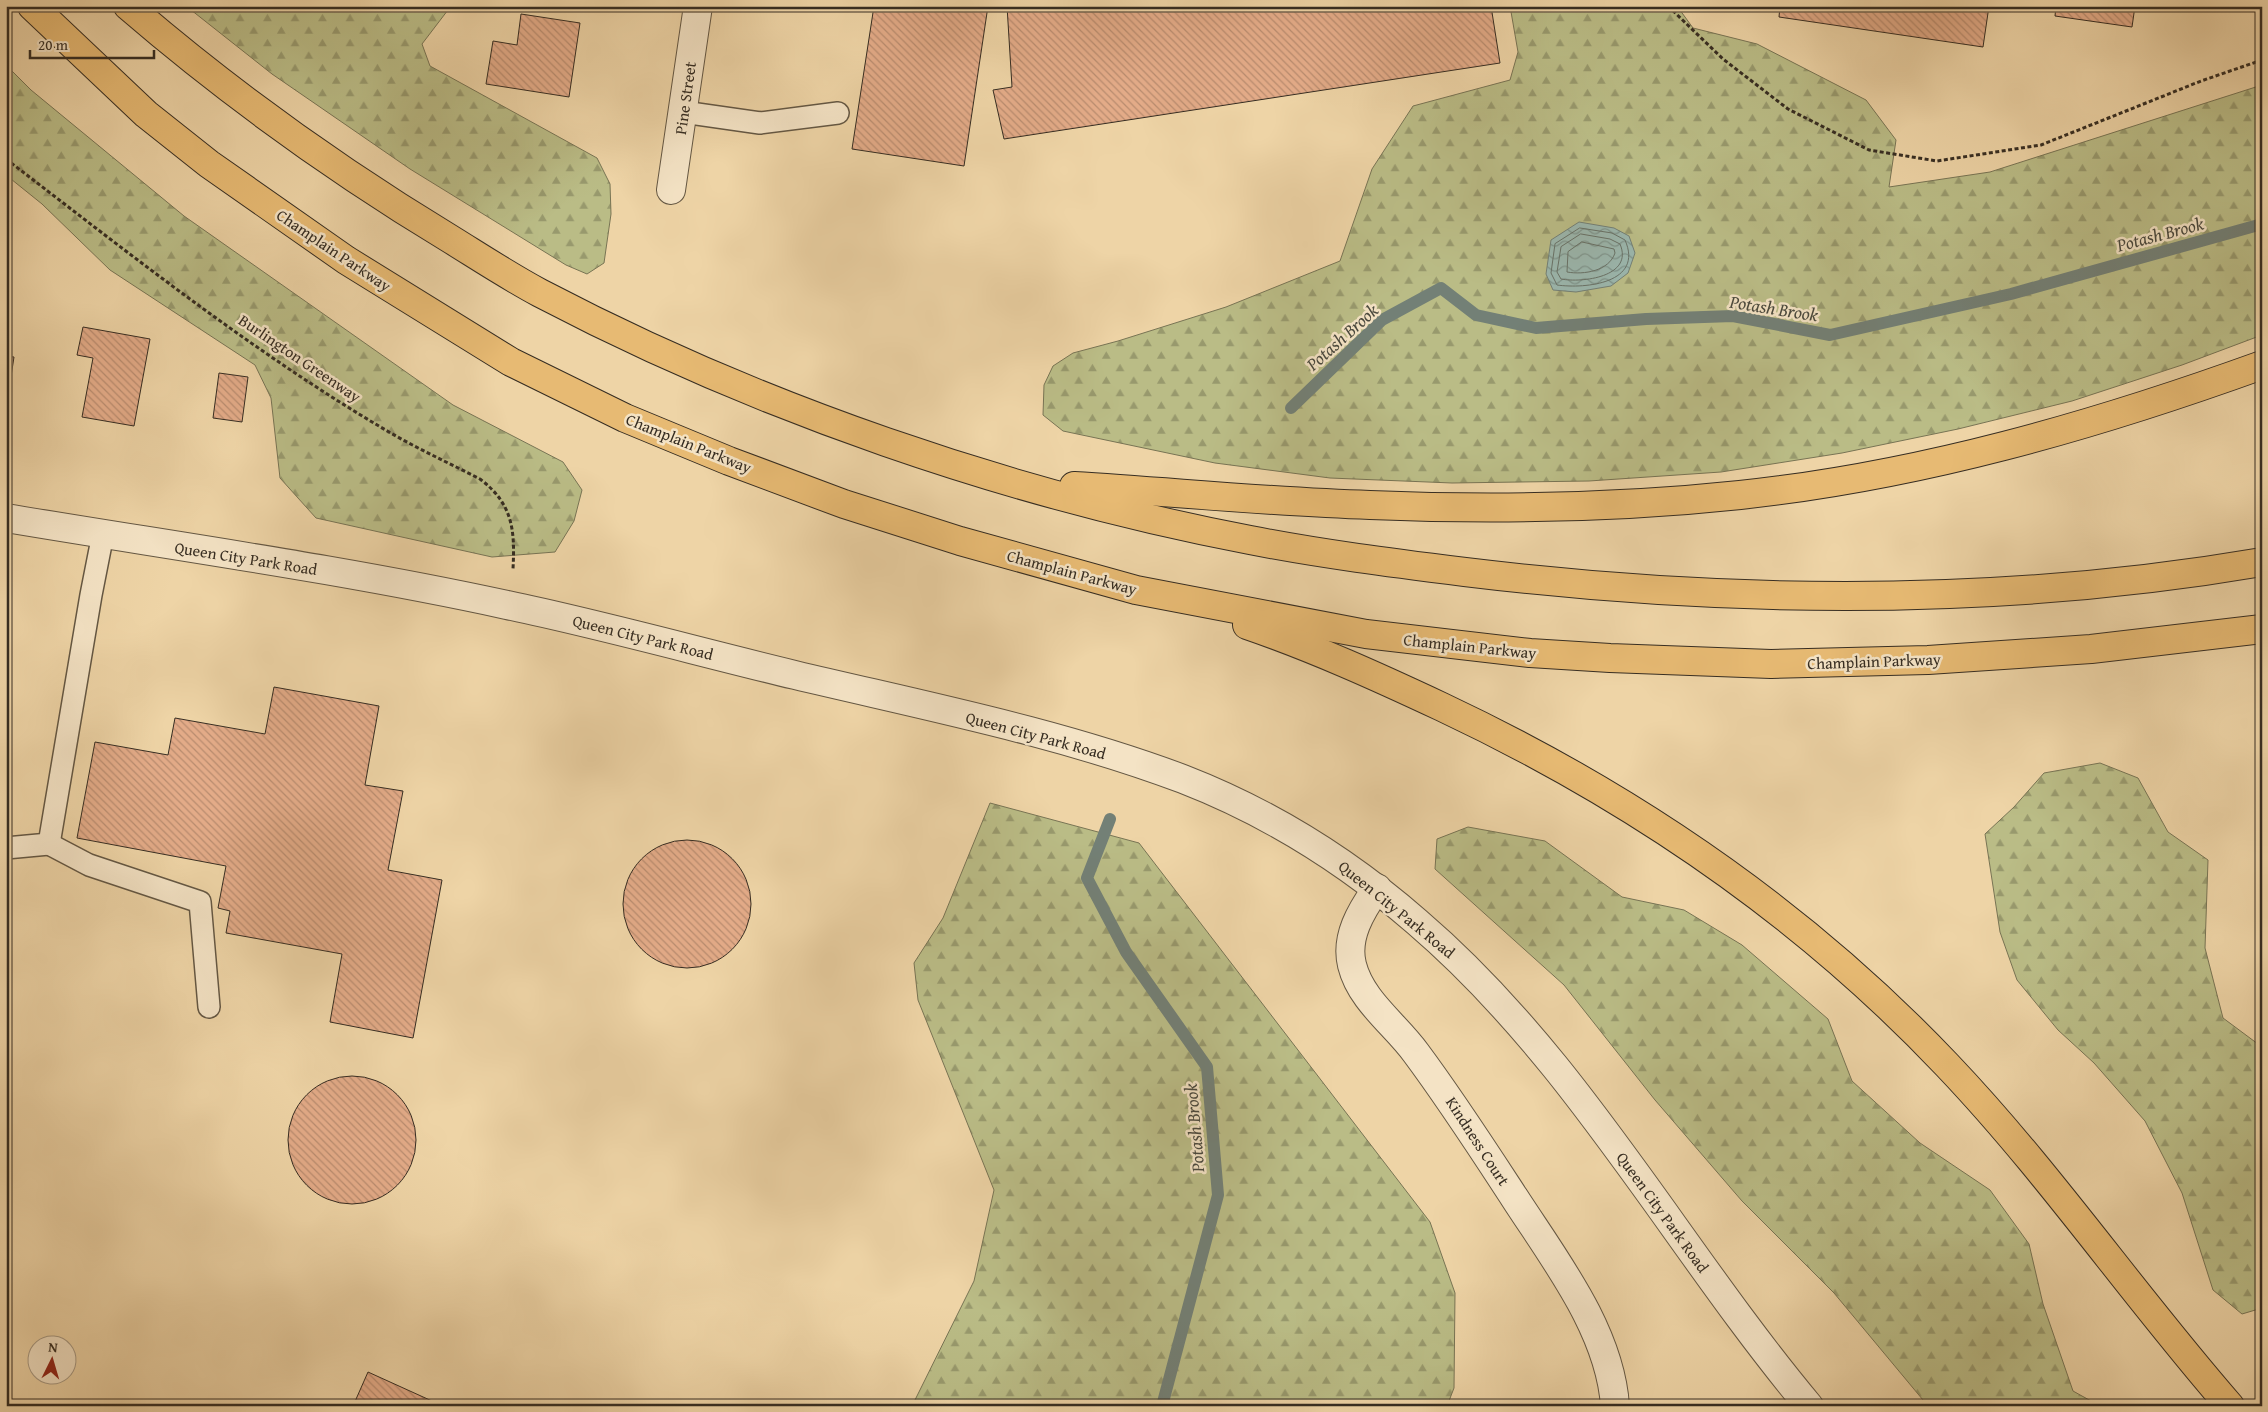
<svg xmlns="http://www.w3.org/2000/svg" width="2268" height="1412" font-family="'Gentium Book Plus',serif">
<defs>
<pattern id="forest-firs" width="22" height="20" patternUnits="userSpaceOnUse" patternTransform="scale(1.25)"><rect width="22" height="20" fill="#babc86"/><path d="M5 1l3.5 6h-7zM16 11l3.5 6h-7z" fill="#98996d"/></pattern>
<pattern id="water-waves" width="16" height="10" patternUnits="userSpaceOnUse" patternTransform="scale(1.25)"><rect width="16" height="10" fill="#9bb7ae"/><path d="M0 5q4-4 8 0t8 0" fill="none" stroke="#7f958d"/></pattern>
<pattern id="building-back-hatch" width="6" height="6" patternUnits="userSpaceOnUse" patternTransform="scale(1.25)"><rect width="6" height="6" fill="#e3ab88"/><path d="M-1 5l2 2M0 0l6 6M5-1l2 2" fill="none" stroke="#b98c6f"/></pattern>
</defs>
<rect width="100%" height="100%" fill="#eed4a6"/>
<filter id="stains"><feTurbulence type="fractalNoise" baseFrequency=".004" numOctaves="4"/><feColorMatrix values="0 0 0 0 .2 0 0 0 0 .09 0 0 0 0 .02 0 0 0 .5 -.17"/></filter>
<radialGradient id="worn" r=".72"><stop offset=".6" stop-color="#630" stop-opacity="0"/><stop offset="1" stop-color="#630" stop-opacity=".3"/></radialGradient>
<g fill="url(#forest-firs)" stroke="#787454">
<path d="M186,6H451L422,44L430,66L597,158L610,184L611,214L604,263L587,274L566,265L410,169L272,74Z"/>
<path d="M1510,6H1677L1693,28L1757,44L1866,100L1896,140L1889,187L1990,172L2262,85V335L2182,365L2072,401L1958,429L1842,453L1721,472L1589,481L1452,483L1330,478L1215,463L1063,431L1043,415L1044,385L1053,366L1073,353L1118,341L1226,307L1340,261L1372,169L1413,106L1510,80L1518,52Z"/>
<path d="M6,65L31,90L184,216L453,405L563,462L582,490L574,521L555,552L492,557L316,518L280,478L271,398L255,365L110,270L42,204L6,175Z"/>
<path d="M2100,763L2138,778L2168,832L2208,860L2205,948L2223,1018L2262,1047V1308L2242,1314L2213,1290L2182,1193L2145,1121L2094,1063L2058,1030L2017,980L2000,932L1985,834L2014,807L2044,773Z"/>
<path d="M990,803L1139,843L1430,1222L1455,1293L1454,1388L1447,1406H912L974,1281L994,1190L918,1000L914,963L943,918Z"/>
<path d="M1468,827L1545,841L1622,897L1684,910L1742,945L1828,1019L1852,1081L1920,1143L1990,1190L2029,1244L2043,1304L2073,1391L2100,1406H1928L1834,1293L1742,1201L1655,1100L1564,985L1435,869L1437,839Z"/>
</g>
<path fill="url(#water-waves)" stroke="#738076" d="M1579,222L1614,228L1629,236L1635,253L1628,273L1611,286L1576,292L1553,290L1546,274L1551,240Z"/>
<g fill="none" stroke-linecap="round" stroke-linejoin="round">
<g stroke="#687268" stroke-width="1">
<path d="M1580,228L1612,233L1625,240C1644,283 1586,289 1557,285L1551,273L1555,244Z"/>
<path d="M1581,234L1610,239L1620,244C1634,277 1582,283 1561,279L1557,272L1561,247Z"/>
<path d="M1582,242L1614,249L1615,253C1609,271 1584,275 1567,272L1568,252Z"/>
</g>
<g stroke="#738076" stroke-width="12">
<path d="M1291,408L1382,320L1441,288L1476,315L1536,328L1646,319L1733,316L1830,335L2011,294L2262,224"/>
<path d="M1110,819L1087,878L1126,952L1207,1067L1218,1195L1162,1406"/>
</g>
</g>
<g fill="url(#building-back-hatch)" stroke="#362d22">
<path d="M874,6H988L964,166L852,149Z"/>
<path d="M1007,6H1491L1500,63L1004,139L993,90L1012,87Z"/>
<path d="M1780,6H1989L1983,47L1779,17Z"/>
<path d="M2056,6H2135L2132,27L2055,16Z"/>
<path d="M521,14L580,23L569,97L486,84L493,41L517,45Z"/>
<path d="M83,327L150,339L134,426L82,417L93,358L77,355Z"/>
<path d="M6,356L14,357L6,409Z"/>
<path d="M219,373L248,377L242,422L213,418Z"/>
<path d="M274,687L379,706L365,785L403,791L388,870L442,880L413,1038L330,1022L342,954L226,933L230,911L218,908L226,866L77,838L95,742L168,755L175,718L265,734Z"/>
<circle cx="687" cy="904" r="64"/>
<circle cx="352" cy="1140" r="64"/>
<path d="M368,1372L443,1406H353Z"/>
</g>
<g fill="none" stroke-linecap="round" stroke-linejoin="round">
<defs>
<g id="service">
<path d="M683,112L760,123L838,113"/>
<path d="M49,844L89,865L200,902L209,1007"/>
<path d="M6,848L49,844L91,595L103,534"/>
</g>
<g id="minor">
<path d="M671,190L698,6"/>
<path d="M1377,888C1361,911 1345,937 1352,965C1361,1001 1395,1024 1416,1053C1451,1100 1482,1148 1514,1197C1554,1259 1610,1330 1615,1406"/>
</g>
<path id="tertiary" d="M6,518C173,546 341,569 507,605C603,625 699,652 795,675C925,706 1058,732 1183,779C1268,812 1348,862 1417,922C1576,1058 1676,1247 1809,1406"/>
<g id="primary">
<path d="M32,6L146,114L209,164L346,260L511,362L625,418L729,461L844,504L960,541L1136,590L1366,634L1530,653L1610,658L1771,664L1928,660L2091,649L2262,629"/>
<path d="M128,6C229,93 338,171 452,240C481,258 510,277 540,293C757,407 1009,494 1250,540C1321,554 1393,563 1465,572C1728,604 1999,607 2262,562"/>
<path d="M1074,486C1173,492 1272,502 1370,505C1493,510 1618,508 1740,495C1919,476 2093,426 2262,365"/>
<path d="M1247,625C1314,648 1378,677 1442,707C1631,796 1803,913 1947,1065C2049,1172 2133,1295 2230,1406"/>
</g>
</defs>
<use href="#service" stroke="#645743" stroke-width="24"/>
<use href="#minor" stroke="#645743" stroke-width="30"/>
<use href="#tertiary" stroke="#645743" stroke-width="30"/>
<use href="#primary" stroke="#362d22" stroke-width="30"/>
<g stroke="#362d22" stroke-width="3" stroke-dasharray="4 2.5" stroke-linecap="butt">
<path d="M1668,6L1723,59L1788,109L1869,150L1937,161L2041,145L2201,81L2262,60"/>
<path d="M6,159C130,254 254,353 389,432C418,449 449,463 480,479C513,504 515,530 513,569"/>
</g>
<use href="#service" stroke="#f4e3c5" stroke-width="21"/>
<use href="#minor" stroke="#f4e3c5" stroke-width="28"/>
<use href="#tertiary" stroke="#f4e3c5" stroke-width="28"/>
<use href="#primary" stroke="#e7ba73" stroke-width="28"/>
</g>
<g text-anchor="middle" dominant-baseline="central" stroke-width="5" stroke-linejoin="round" paint-order="stroke">
<g font-size="16" fill="#362d22" stroke="#f4e3c5">
<text transform="translate(685 98) rotate(-82)">Pine Street</text>
<text transform="translate(334 250) rotate(34)">Champlain Parkway</text>
<text transform="translate(300 358) rotate(34)">Burlington Greenway</text>
<text transform="translate(689 443) rotate(22)">Champlain Parkway</text>
<text transform="translate(246 558) rotate(9)">Queen City Park Road</text>
<text transform="translate(1072 572) rotate(15)">Champlain Parkway</text>
<text transform="translate(643 637) rotate(14)">Queen City Park Road</text>
<text transform="translate(1470 646) rotate(6)">Champlain Parkway</text>
<text transform="translate(1874 661) rotate(-2)">Champlain Parkway</text>
<text transform="translate(1036 735) rotate(15)">Queen City Park Road</text>
<text transform="translate(1397 909) rotate(39)">Queen City Park Road</text>
<text transform="translate(1478 1141) rotate(57)">Kindness Court</text>
<text transform="translate(1663 1212) rotate(54)">Queen City Park Road</text>
</g>
<g font-size="18" font-style="italic" fill="#4a493e" stroke="#f4e3c5">
<text transform="translate(2160 234) rotate(-15)">Potash Brook</text>
<text transform="translate(1774 308) rotate(9)">Potash Brook</text>
<text transform="translate(1342 337) rotate(-42)">Potash Brook</text>
<text transform="translate(1194 1128) rotate(-95)">Potash Brook</text>
</g>
</g>
<rect width="2268" height="1412" fill="none" stroke="#eed4a6" stroke-width="25"/>
<rect x="8" y="8" width="2253" height="1397" fill="none" stroke="#362d22" stroke-width="2.5"/>
<rect x="12" y="12" width="2243" height="1387" fill="none" stroke="#362d22"/>
<g transform="translate(52 1360) rotate(5)"><circle r="24" fill="#f4e3c5" stroke="#a89a84"/>
<path d="M0-4L9 19L0 12L-9 19Z" fill="#8f2418"/>
<text y="-8" font-size="14" font-weight="bold" text-anchor="middle" fill="#362d22">N</text>
</g>
<path d="M30 50v8h124v-8" fill="none" stroke="#362d22" stroke-width="2.5"/>
<text x="38" y="50" font-size="15" fill="#362d22" stroke="#f4e3c5" stroke-width="4" paint-order="stroke">20 m</text>
<rect width="100%" height="100%" filter="url(#stains)"/>
<rect width="100%" height="100%" fill="url(#worn)"/>
</svg>
